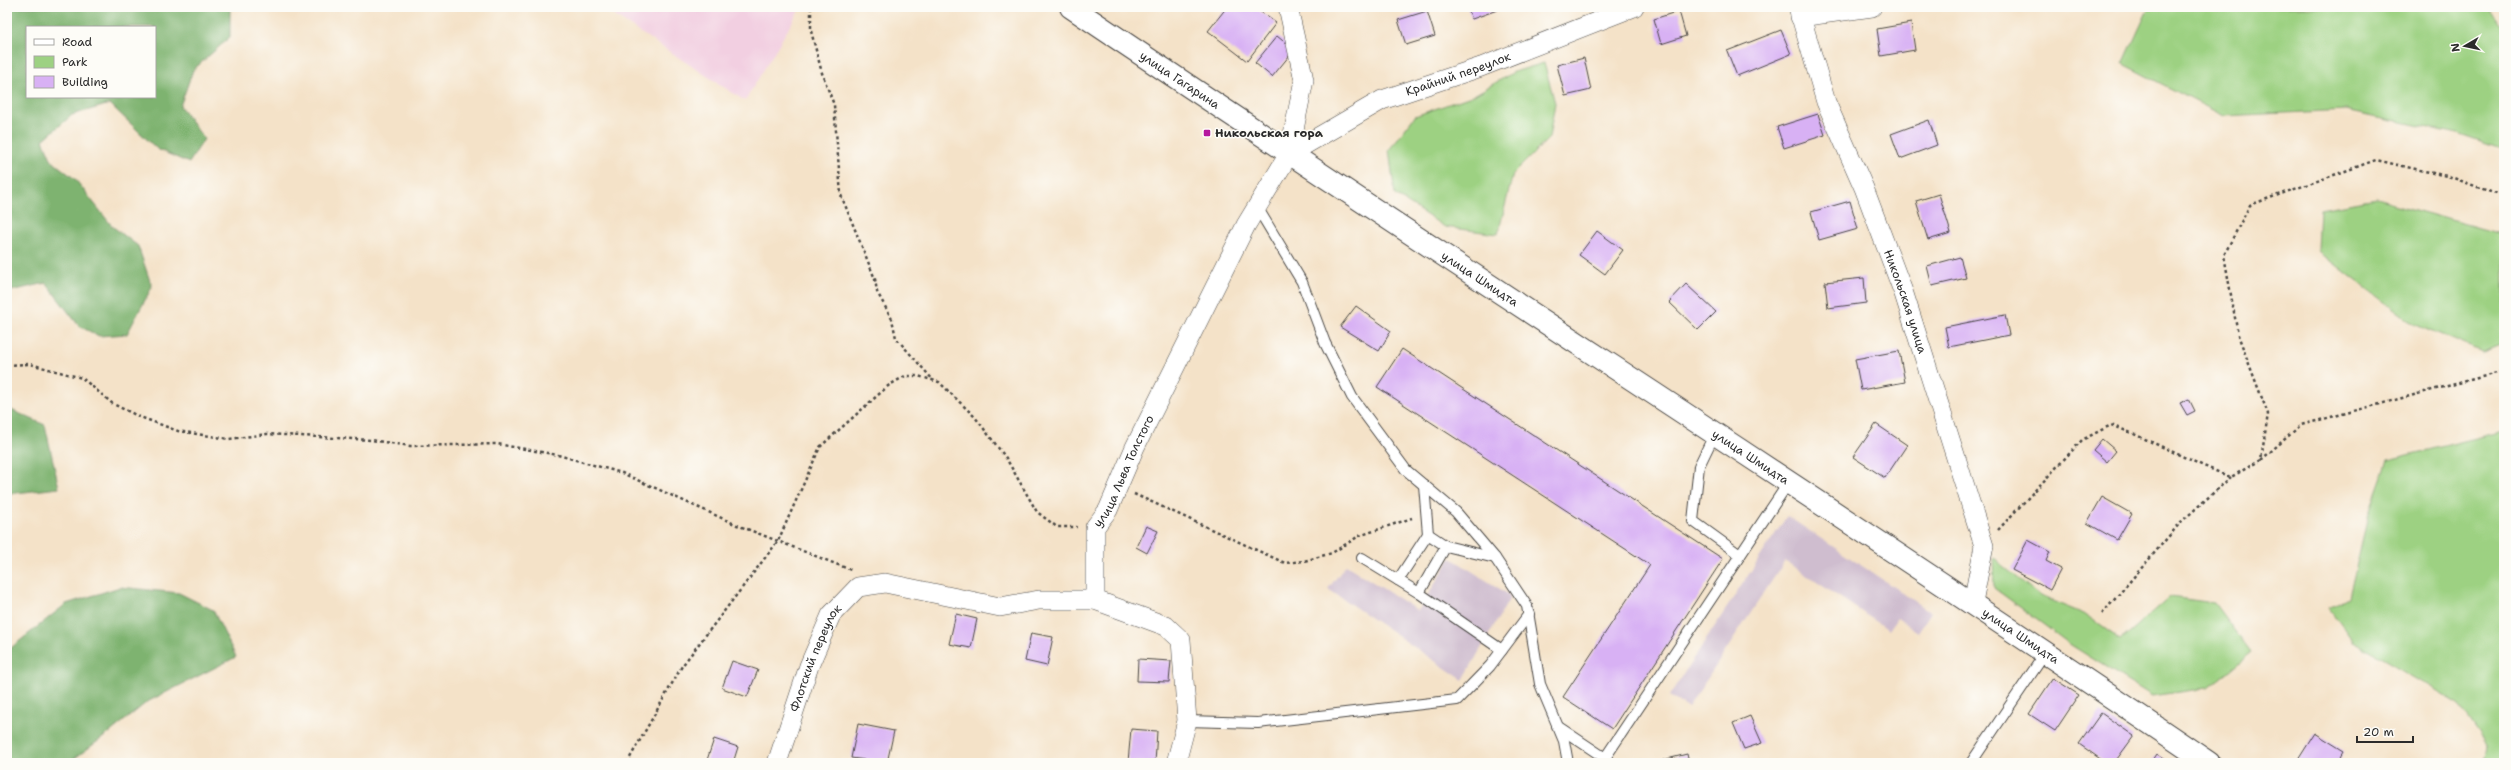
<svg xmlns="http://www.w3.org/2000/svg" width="2511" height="770" font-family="'Shantell Sans',sans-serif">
<rect width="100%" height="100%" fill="#fdfcf7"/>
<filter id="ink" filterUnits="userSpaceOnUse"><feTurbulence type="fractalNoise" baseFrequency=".025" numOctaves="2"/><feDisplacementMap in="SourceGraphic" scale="8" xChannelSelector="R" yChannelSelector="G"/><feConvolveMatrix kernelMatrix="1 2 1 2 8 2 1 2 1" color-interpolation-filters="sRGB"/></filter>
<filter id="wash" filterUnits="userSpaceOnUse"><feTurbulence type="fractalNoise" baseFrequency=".012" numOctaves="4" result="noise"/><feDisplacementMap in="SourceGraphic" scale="16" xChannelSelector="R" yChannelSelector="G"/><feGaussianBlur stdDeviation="0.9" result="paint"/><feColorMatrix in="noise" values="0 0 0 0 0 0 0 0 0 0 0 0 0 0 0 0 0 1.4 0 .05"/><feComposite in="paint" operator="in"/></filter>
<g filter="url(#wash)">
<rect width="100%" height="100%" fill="#f4e2c8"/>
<path fill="#f2cfe1" d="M601,7H801L745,101Z"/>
<g fill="#cfbdcf">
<path d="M1787,516L1931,612L1918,632L1897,618L1889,630L1785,561L1688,708L1669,696Z"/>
<path d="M1451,558L1511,596L1463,680L1328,589L1346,565L1418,611Z"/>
</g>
<g fill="#9dd182" stroke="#647e56">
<path d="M2149,7H2486L2504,27V150L2457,134L2346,110L2224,116L2123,64Z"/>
<path d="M1544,63L1555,103L1549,138L1513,174L1498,234L1445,227L1395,195L1389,150L1415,116L1474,95L1514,72Z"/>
<path d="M2376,199L2504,235V343L2482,352L2409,321L2318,251L2320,209Z"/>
<path d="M2504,431V763H2485L2488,746L2458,703L2353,641L2329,608L2349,597L2368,516L2388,460Z"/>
<path d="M1993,558L2040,596L2084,614L2121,640L2170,597L2214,603L2251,653L2208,688L2152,696L2071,645L1994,588Z"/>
</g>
<g fill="#7eb370" stroke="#546f4e" fill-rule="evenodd">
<path d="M7,7H230V37L193,70L180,106L204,139L189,163L157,149L110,104L72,115L43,140L52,161L75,179L112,226L138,246L152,287L127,334L99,336L79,326L46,283L7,292ZM27,27H155V97H27Z"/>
<path d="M7,408L45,425L59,488L7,494Z"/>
<path d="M120,587L179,593L213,610L236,657L147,702L108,734L68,763H7V651L66,604Z"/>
</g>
<g id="blocks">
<g fill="#d8b1f4">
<path d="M1227,7H1254L1276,23L1247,61L1208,31Z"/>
<path d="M1467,7H1500V9L1472,19Z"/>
<path d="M1427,11L1435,36L1406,45L1398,20Z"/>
<path d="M1679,11L1686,36L1661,44L1654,19Z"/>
<path d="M1911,23L1915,50L1881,56L1877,29Z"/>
<path d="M1781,30L1791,54L1737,76L1727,51Z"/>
<path d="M1277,36L1294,50L1272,77L1255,63Z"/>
<path d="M1584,58L1591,90L1565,96L1557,65Z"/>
<path d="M1818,114L1825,135L1784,148L1777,127Z"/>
<path d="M1929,120L1937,145L1900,159L1891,134Z"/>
<path d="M1939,194L1951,233L1928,240L1916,201Z"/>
<path d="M1850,201L1858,229L1819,240L1811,212Z"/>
<path d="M1597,231L1623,250L1605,274L1579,255Z"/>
<path d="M1960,257L1966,278L1932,286L1927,266Z"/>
<path d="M1864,278L1866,303L1828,308L1825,282Z"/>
<path d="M1686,284L1716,312L1698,330L1669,302Z"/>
<path d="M1356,306L1391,331L1379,351L1340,327Z"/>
<path d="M2005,315L2009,335L1949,347L1945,327Z"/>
<path d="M1402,349L1723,559L1612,729L1563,697L1650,565L1377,387Z"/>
<path d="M1899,351L1905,382L1861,390L1855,359Z"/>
<path d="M2189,399L2195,411L2187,415L2180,403Z"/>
<path d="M1876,424L1907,445L1885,478L1853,457Z"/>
<path d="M2102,439L2116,451L2107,462L2093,450Z"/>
<path d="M2102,497L2132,514L2117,540L2087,523Z"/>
<path d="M1146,526L1158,531L1147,553L1136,547Z"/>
<path d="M2028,540L2050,552L2046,561L2061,569L2050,590L2012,570Z"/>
<path d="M956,614L977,619L971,648L949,644Z"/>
<path d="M1031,633L1053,637L1047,666L1025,661Z"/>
<path d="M1138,659L1171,661L1169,682L1137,681Z"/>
<path d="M732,661L758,670L747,697L722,688Z"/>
<path d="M2053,678L2079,695L2055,731L2029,714Z"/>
<path d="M2101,713L2134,736L2114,763H2106L2079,744Z"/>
<path d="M1750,716L1762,743L1744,749L1733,723Z"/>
<path d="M858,724L894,731L887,763L851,758Z"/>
<path d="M1131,729L1157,731L1155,763L1128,762Z"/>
<path d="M2315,733L2344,751L2337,763H2296Z"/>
<path d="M714,739L738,747L733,763H706Z"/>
<path d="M1687,754L1689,763H1664L1663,760Z"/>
<path d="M2157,754L2170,763H2151Z"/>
</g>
</g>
</g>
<g filter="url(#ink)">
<use href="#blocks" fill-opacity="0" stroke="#494643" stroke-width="1"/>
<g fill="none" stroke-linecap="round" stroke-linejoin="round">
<defs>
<g id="lane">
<path d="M1257,207L1302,282L1325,343L1352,397L1406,470L1456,512L1495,558L1527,606L1540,684L1564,741L1568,763"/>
<path d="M1715,433L1699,466L1693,521L1740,555"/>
<path d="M1424,485L1428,534"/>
<path d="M1362,558L1419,593"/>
<path d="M1495,558L1446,546L1419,593L1502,650"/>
<path d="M1398,580L1428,534L1446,546"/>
<path d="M1187,721L1258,723L1457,700L1490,666L1529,614"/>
<path d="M1557,726L1605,758L1789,482"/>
<path d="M1971,763L2046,652"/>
</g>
<g id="street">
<path id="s1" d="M1798,7L1826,102L1864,188L1904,294L1984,546L1973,602"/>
<path d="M1800,17L1872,7"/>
<path id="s2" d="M1289,154L1382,100L1481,67L1634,7"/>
<path id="s3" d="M777,763L809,666L831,615L858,587L885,583L1000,607L1039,600H1095"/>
<path id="s4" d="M1176,763L1187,721L1181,640L1166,626L1095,600V527L1108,510L1135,447L1246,225L1289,154L1304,80L1288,7"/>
</g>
<g id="primary">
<path id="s5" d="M1071,7C1448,262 1833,507 2209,763"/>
</g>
</defs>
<use href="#lane" stroke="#494643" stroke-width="12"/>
<use href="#street" stroke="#494643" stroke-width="20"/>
<use href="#primary" stroke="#494643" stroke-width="24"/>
<g stroke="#494643" stroke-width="2.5" stroke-dasharray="3 3" stroke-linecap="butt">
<path d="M811,7V31L822,73L834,105L841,195L875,279L877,292L892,319L896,338L934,381"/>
<path d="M7,365L30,364L82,378L113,404L140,417L178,431L229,439L267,434L371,440L410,446L497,444L558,455L622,473L737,525L851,570"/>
<path d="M2261,460L2301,425L2504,371"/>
<path d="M1134,494L1285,563L1304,561L1332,553L1359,536L1412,518"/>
<path d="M1998,530L2082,440L2111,425C2152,440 2190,462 2231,477L2261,460L2268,414L2238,335L2224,255L2250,205L2376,160L2451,177L2504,197"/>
<path d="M2102,614L2181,522L2231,477"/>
<path d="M627,763L682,666L778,541L820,447L888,386L905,376H918L939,382L975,417L1006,458L1037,512L1057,527H1077"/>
</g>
<use href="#lane" stroke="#fff" stroke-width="10"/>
<use href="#street" stroke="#fff" stroke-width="19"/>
<use href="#primary" stroke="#fff" stroke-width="22"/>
</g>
</g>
<rect fill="#b5179e" stroke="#fdfcf7" stroke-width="1.5" x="1203" y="129" width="8" height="8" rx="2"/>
<g text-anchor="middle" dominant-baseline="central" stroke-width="3" stroke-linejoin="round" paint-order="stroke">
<g font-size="12" fill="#2b2b2b" stroke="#fdfcf7">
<text stroke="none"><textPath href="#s2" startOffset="188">Крайний переулок</textPath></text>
<text stroke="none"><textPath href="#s5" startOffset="131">улица Гагарина</textPath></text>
<text stroke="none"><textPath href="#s5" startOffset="491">улица Шмидта</textPath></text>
<text stroke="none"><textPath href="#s1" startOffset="314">Никольская улица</textPath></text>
<text stroke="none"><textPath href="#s5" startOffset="815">улица Шмидта</textPath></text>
<text stroke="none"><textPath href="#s4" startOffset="357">улица Льва Толстого</textPath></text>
<text stroke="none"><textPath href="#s5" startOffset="1139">улица Шмидта</textPath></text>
<text stroke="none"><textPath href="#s3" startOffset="112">Флотский переулок</textPath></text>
</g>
<g font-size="12" font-weight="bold" fill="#2b2b2b" stroke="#fdfcf7" text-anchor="start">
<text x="1215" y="133">Никольская гора</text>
</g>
</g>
<rect width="2511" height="770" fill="none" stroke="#fdfcf7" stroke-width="24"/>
<rect x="26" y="26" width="130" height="72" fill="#fdfcf7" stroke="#a9a8a5"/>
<rect x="34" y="39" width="20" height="6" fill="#ffffff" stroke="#a9a8a5"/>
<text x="62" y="46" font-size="12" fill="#2b2b2b">Road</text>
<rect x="34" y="56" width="20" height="12" fill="#9dd182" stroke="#a9a8a5"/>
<text x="62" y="66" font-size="12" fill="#2b2b2b">Park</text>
<rect x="34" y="76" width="20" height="12" fill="#d8b1f4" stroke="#a9a8a5"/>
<text x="62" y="86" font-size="12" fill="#2b2b2b">Building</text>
<g transform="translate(2465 46) rotate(261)" stroke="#fdfcf7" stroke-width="3" paint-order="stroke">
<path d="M0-3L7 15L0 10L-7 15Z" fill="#2b2b2b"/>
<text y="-6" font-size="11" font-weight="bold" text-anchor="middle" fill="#2b2b2b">N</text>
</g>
<path d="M2357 736v6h56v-6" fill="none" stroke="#2b2b2b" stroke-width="2"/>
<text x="2363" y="736" font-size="12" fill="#2b2b2b" stroke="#fdfcf7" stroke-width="3" paint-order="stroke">20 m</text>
</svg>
